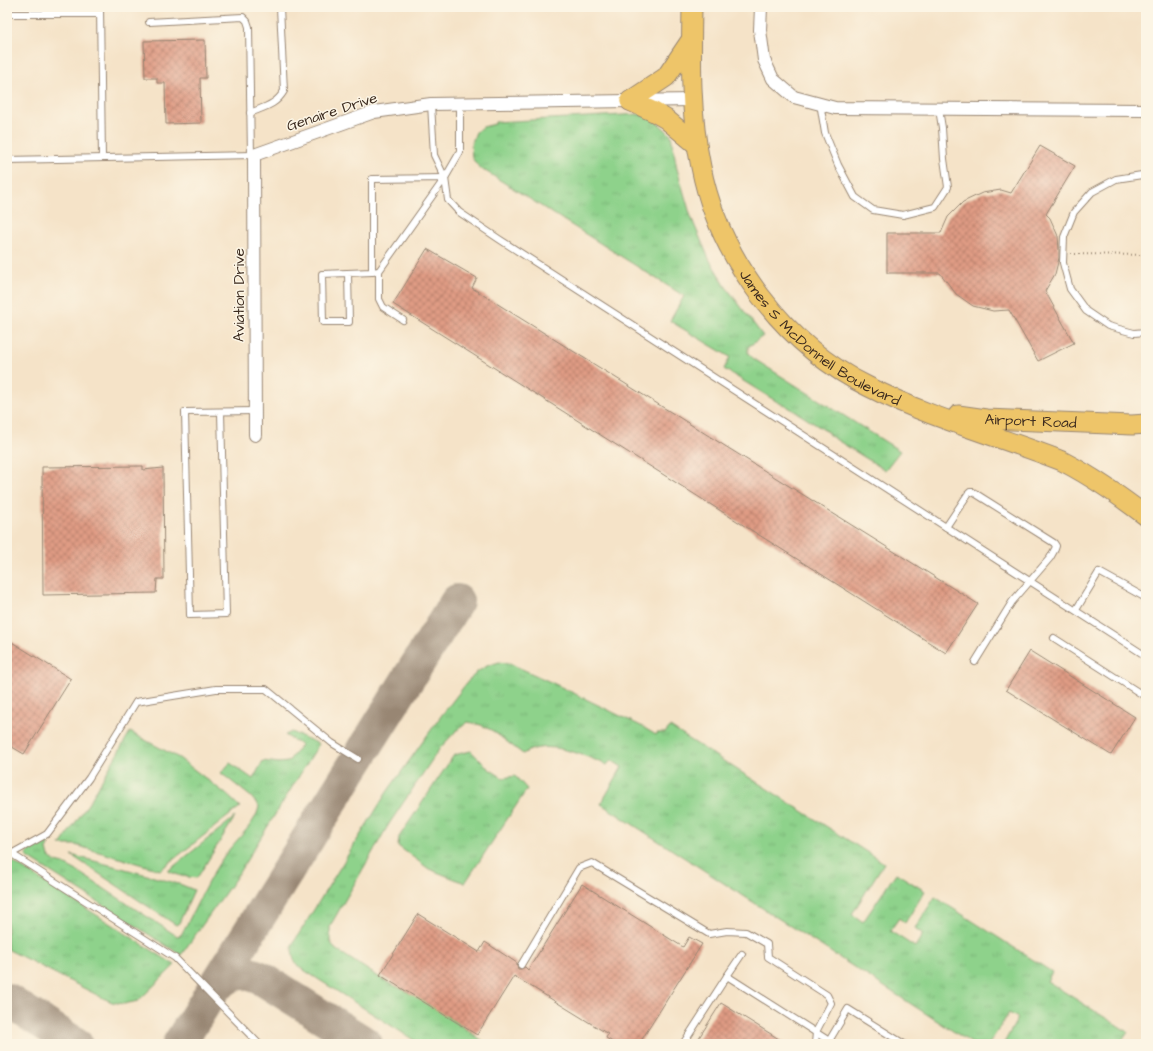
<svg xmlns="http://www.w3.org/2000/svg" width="1153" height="1051" font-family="'Architects Daughter',sans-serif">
<defs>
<pattern id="grass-tufts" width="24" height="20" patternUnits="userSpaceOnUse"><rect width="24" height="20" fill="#8ed28b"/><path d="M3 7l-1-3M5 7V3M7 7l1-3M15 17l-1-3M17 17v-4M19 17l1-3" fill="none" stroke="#7bb478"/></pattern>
<pattern id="building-cross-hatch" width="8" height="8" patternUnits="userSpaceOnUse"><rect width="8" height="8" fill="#df9b84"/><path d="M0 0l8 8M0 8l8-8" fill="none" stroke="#b67f6b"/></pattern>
</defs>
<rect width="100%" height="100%" fill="#fcf5e5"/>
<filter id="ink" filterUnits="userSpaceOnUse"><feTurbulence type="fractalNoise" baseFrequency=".025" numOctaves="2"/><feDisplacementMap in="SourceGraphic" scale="8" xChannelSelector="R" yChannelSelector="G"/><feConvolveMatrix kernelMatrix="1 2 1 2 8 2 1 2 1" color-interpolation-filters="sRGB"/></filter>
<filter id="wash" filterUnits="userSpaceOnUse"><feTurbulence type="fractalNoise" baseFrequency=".012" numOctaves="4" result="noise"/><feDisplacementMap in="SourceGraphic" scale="16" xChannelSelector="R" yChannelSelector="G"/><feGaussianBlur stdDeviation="0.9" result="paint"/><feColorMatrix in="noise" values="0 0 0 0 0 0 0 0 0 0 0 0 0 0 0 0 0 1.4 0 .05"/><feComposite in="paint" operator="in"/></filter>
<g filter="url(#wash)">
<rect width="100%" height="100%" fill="#f5e3c8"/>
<g fill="url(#grass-tufts)" stroke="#647e54">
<path d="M641,114L656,121L671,135L677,169L691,217L709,259L726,287L763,336L748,347V353L754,359L900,451L885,470L829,435V433L785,405L779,403L724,369L730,357L670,321L684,296L479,167L472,158L471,145L476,132L483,127L495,124V122Z"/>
<path d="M499,662L511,664L557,685L641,726L656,735L657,733H665L670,727L884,863L852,914L863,922L896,873L925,891L905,923L899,918L890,931L915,947L923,934L915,928L935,897L1052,972L1047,981L1128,1032L1120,1044H1006L1004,1043L1018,1018L1009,1013L989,1044H973L601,804L622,767L611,760L607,765C584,755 545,738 523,754L493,731L481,725L468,722L456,731L440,748L389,824L330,926V941L335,949L385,981L422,999L483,1041L481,1044H420L299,967C293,960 292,954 292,945L387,792L441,716L469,680L477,672L487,666Z"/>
<path d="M130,732L179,758L226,794L240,807L160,870L75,845H60L90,801Z"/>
<path d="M292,732L319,744L235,879L181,955L26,856C29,847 39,844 48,843L47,849L49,857L56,862L64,864L77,871L177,936L181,935C197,907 208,876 228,851C238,838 257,822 259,806L250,796L221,773L230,763L253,779L263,761L279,763L288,762L301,745L285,735Z"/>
<path d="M471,751L489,769L503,778L515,776L527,789L465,883L429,869L398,846L399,837L454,755Z"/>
<path d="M235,817L197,878L181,876L168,871Z"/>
<path d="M71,855L129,870L182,885L194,890L179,923L176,925Z"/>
<path d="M7,858L175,965L138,1001L124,1004L112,1002L103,998L7,949Z"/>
</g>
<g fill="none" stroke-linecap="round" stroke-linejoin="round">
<g stroke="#988673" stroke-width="34">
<path d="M216,986C225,979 233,972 245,973C250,974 256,976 261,978L366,1044"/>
<path d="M7,1000L76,1044"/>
<path d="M179,1044L457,601"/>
</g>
</g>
<g id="blocks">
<g fill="url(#building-cross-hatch)">
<path d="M205,40L206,78H200L201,123L166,124L165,83H157V78H145L144,41Z"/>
<path d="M1040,146L1075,166L1046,214L1050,218L1058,236L1059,250V258L1055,274L1045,291L1074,343L1038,361L1009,310L993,311L973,306L956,294L940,273H887V233H941L948,217L963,202L982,193L1001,190L1011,193Z"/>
<path d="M427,249L477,278L472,288L978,604L946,653L393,304Z"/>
<path d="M143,466V470L163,468L164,579H157L156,593L43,595L42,467Z"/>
<path d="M7,639L71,679L24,754L7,744Z"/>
<path d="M1030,651L1135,717L1111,755L1006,690Z"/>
<path d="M582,884L683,947L689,937L702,944L639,1044H616L606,1038L608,1034L514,976L477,1035L380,975L418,914L479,952L485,942L517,963V965L518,969H521L525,967L528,970Z"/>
<path d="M721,1003L787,1044H695Z"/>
</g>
</g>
</g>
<g filter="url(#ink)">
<use href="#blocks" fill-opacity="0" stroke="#988673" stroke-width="1"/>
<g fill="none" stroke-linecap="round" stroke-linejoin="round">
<defs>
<g id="lane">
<path d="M100,7L102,158"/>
<path d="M7,14H100"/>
<path d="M149,22L243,17L247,21L249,27L251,156"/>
<path d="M820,103L825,133L838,165L855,197L873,210L903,215L935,207L948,187L944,159L942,128L939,109"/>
<path d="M431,104L434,155L445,178"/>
<path d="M250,113C264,107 276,105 284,91L280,7"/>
<path d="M7,160L254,155"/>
<path d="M1146,175H1142L1116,179L1092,192L1074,212L1064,237L1063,263L1070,289L1086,311L1108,326L1134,333L1146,332"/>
<path d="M379,271V299L383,307L403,320"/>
<path d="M372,272L379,271L445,178L460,152V104"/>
<path d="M348,273L349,322H323L322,274L372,272V179L445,178L448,200L459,212L499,239L1146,656"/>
<path d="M221,412L226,614L190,615L185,412L255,411"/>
<path d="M946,527L968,494L970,492H973L1054,543L1056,546L1055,549L1050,558L1012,602L975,662"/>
<path d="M1076,610L1099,572L1146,598"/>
<path d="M1054,638L1146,697"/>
<path d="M7,851L175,958L259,1044"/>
<path d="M11,854L47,834L89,778L136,702L216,689H266L332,743L358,759"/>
<path d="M521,965L579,868L592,863L709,934L727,931L746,932L767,944L768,957L827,995L831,1003L816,1032L815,1044"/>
<path d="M727,976L742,954"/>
<path d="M829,1041L848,1009L904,1044"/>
<path d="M683,1044L727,976L834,1044"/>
</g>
<g id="street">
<path d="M761,7L760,30L764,60L773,79L794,97L835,108L1146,110"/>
<path d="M255,435L254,155L374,112L431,104L692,100"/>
</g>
<g id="primary">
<path id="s1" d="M692,7C691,61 690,115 701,167C719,258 785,346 869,387C930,418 998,436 1062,461C1093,477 1118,495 1146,516"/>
<path d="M630,101L666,77L691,40"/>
<path d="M630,101L654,112L666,119L697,145"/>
<path id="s2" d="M958,415L986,419L1132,425L1146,424"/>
</g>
</defs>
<use href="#lane" stroke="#988673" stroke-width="8"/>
<use href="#street" stroke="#988673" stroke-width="14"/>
<use href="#primary" stroke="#988673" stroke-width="21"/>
<path stroke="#988673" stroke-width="2" stroke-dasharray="1 3" stroke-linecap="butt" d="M1071,254L1146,255"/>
<use href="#lane" stroke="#fff" stroke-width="6"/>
<use href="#street" stroke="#fff" stroke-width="12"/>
<use href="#primary" stroke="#eec569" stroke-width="19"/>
</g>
</g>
<g text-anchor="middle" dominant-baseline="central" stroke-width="3" stroke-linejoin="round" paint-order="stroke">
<g font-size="15" fill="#3b2a1e" stroke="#fcf5e5">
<text transform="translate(332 112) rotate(-18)">Genaire Drive</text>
<text transform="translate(239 295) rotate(-90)">Aviation Drive</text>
<text stroke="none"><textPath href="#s1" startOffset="377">James S McDonnell Boulevard</textPath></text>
<text stroke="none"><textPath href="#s2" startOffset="73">Airport Road</textPath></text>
</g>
</g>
<rect width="1153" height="1051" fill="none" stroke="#fcf5e5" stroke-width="24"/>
</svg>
